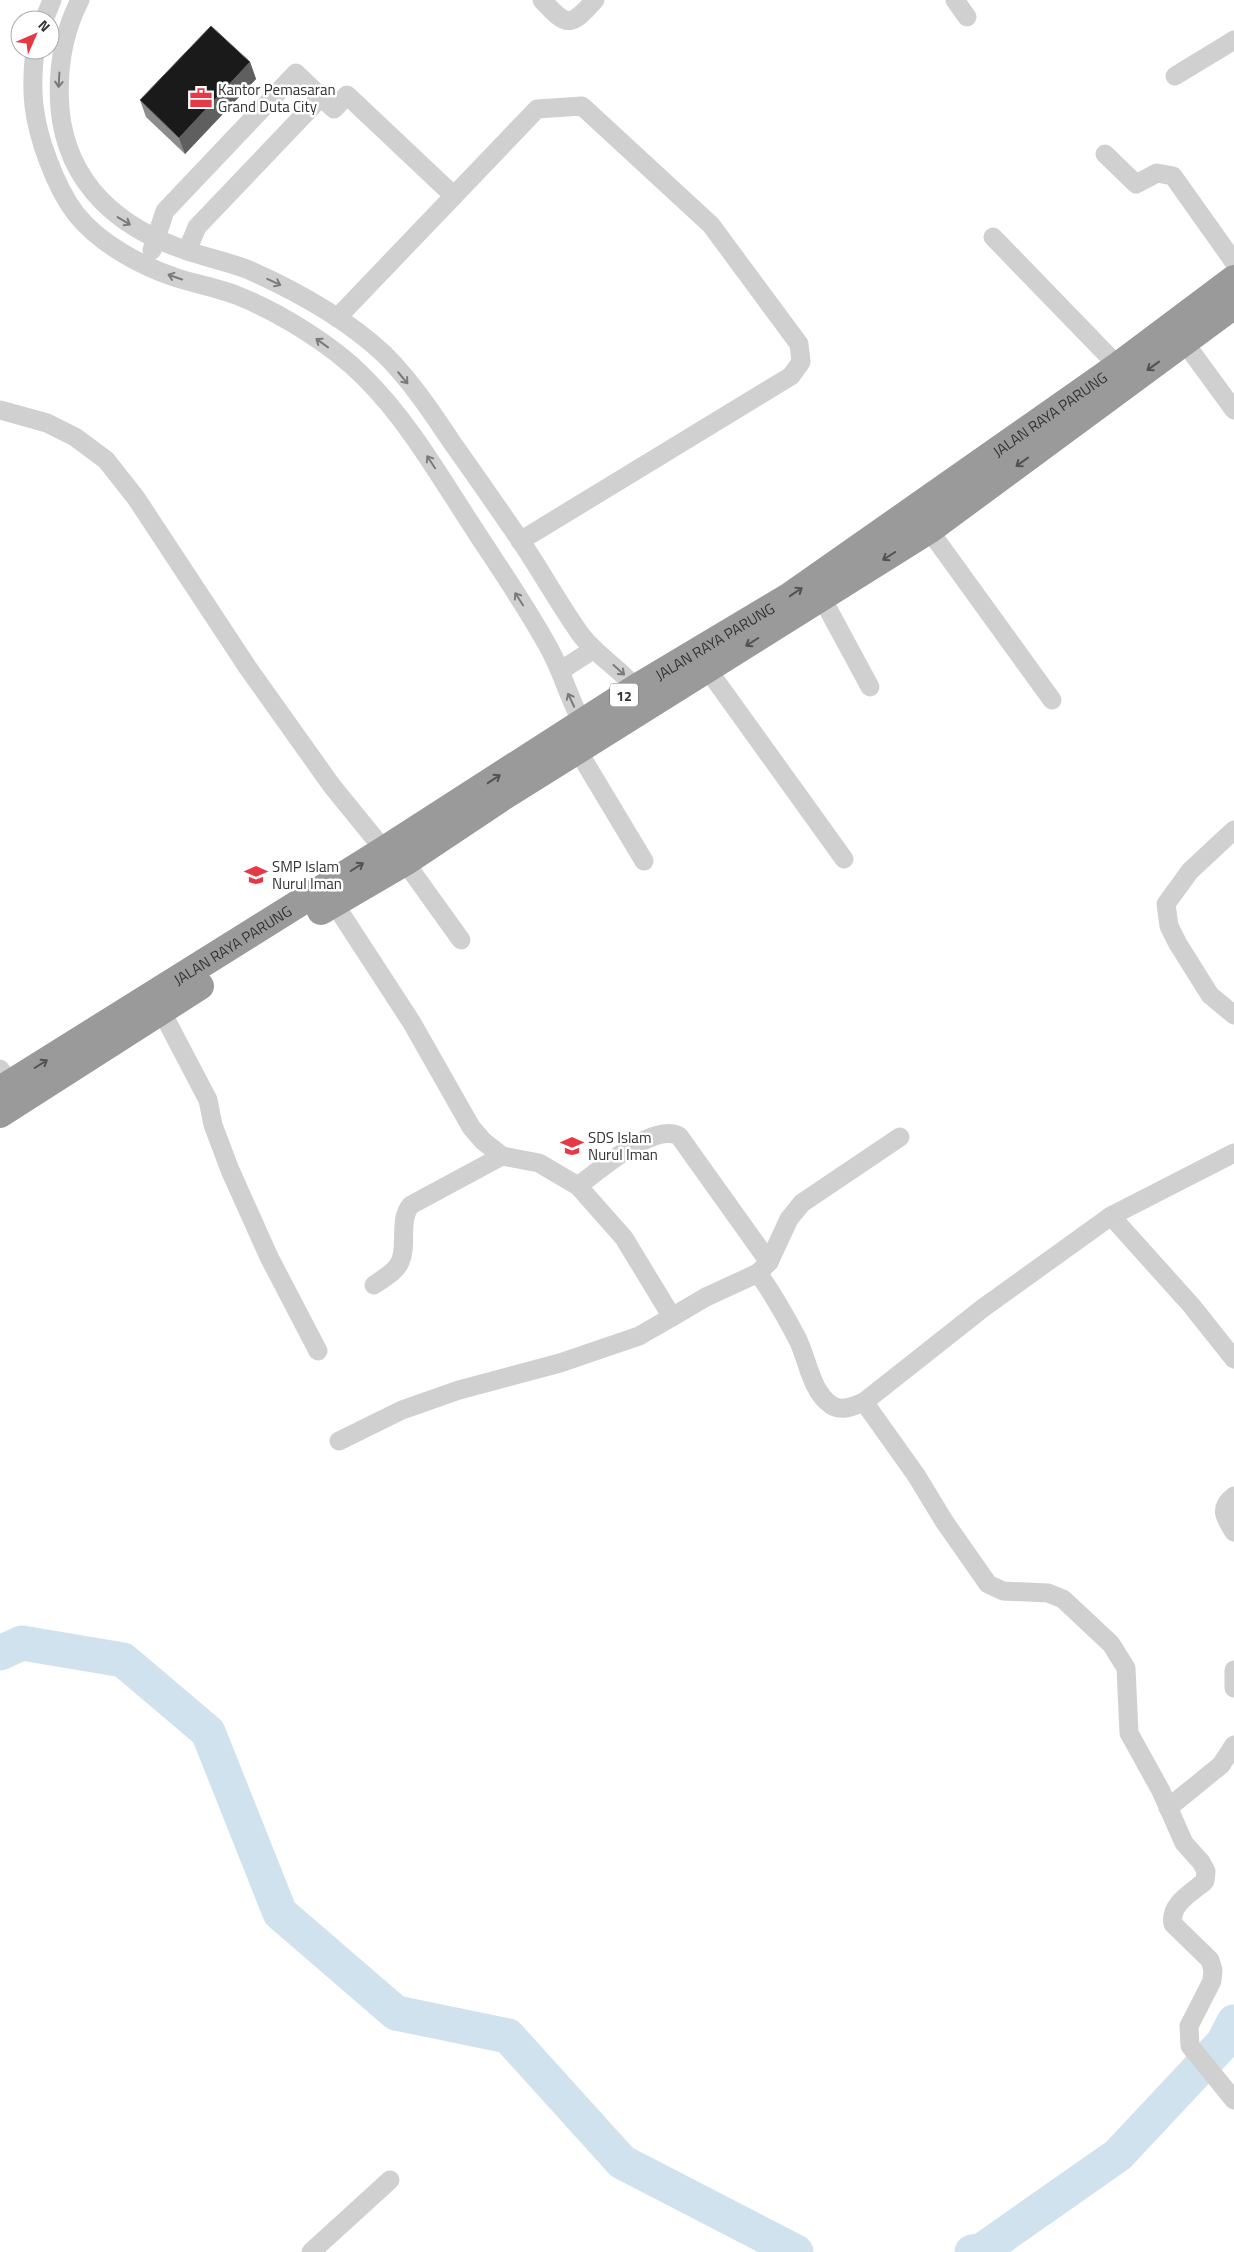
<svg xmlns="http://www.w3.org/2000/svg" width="1234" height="2252" font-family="'Titillium Web',sans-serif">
<rect width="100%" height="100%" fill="#fff"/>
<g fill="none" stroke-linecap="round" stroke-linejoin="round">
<g stroke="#cfe2ee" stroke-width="35">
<path d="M0,1653L22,1643L123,1660L208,1732L280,1913L396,2013L508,2036L622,2162L796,2252"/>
<path d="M972,2252L981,2251L1118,2155L1223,2043L1234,2022"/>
</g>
<g stroke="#d0d0d0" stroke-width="19">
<path d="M80,0C62,35 57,70 60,109C67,185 120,229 188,251C208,258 229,262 249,270C296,291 347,319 385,355C411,381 433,414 453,444C476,476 498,508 520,540C541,571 559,604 581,635C599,659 625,670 641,697"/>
<path d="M542,0C567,27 570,28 595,0"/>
<path d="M955,0L967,17"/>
<path d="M44,20L52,0"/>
<path d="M35,50C30,91 33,121 48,160C55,179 63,197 76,214C100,244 141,266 177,278C197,284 217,288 236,295C279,312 333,345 365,378C407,420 437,472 469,521C496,563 525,604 549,648C564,675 571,706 588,733"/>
<path d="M1175,76L1234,40"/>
<path d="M321,97L334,109L347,95L454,196"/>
<path d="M1105,154L1136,184L1157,173L1173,176L1234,262"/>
<path d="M993,237L1118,366"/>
<path d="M152,250L165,211L296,73L321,97L197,227L187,251"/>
<path d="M337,318L537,109L582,106L711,225L799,344L801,362L791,376L520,541"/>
<path d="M1185,343L1234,410"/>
<path d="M0,410L47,423L75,437L106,460L136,498L248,668L332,786L384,850"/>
<path d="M929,530L1052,700"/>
<path d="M822,598L870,687"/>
<path d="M708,670L844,859"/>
<path d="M560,671L594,649"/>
<path d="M578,751L644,861"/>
<path d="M1234,830L1190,871L1166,904L1169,926L1178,944L1210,995L1234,1015"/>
<path d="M405,862L461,940"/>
<path d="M334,903L412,1023L471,1127L483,1141L502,1156L539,1163L578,1186L624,1238L672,1317L706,1297L758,1273L769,1262L789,1219L802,1203L900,1137"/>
<path d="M162,1012L208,1100L213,1125L230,1170L269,1257L318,1351"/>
<path d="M0,1069L10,1084"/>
<path d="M578,1186C599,1171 653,1122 679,1136L769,1262"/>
<path d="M1111,1216L1234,1153"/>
<path d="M758,1273C773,1294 786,1317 798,1340C808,1361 811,1391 831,1405C843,1412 853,1406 864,1402L983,1308L1111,1216L1191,1305L1234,1359"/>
<path d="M374,1285C382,1279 396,1272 400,1262C408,1246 398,1220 411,1205L502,1156"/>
<path d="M864,1402L916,1475L944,1521L988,1584L1003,1591L1048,1593L1063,1599L1111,1644L1126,1668L1129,1733L1161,1791L1184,1843L1201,1862L1206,1871L1205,1881C1192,1893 1169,1904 1173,1924L1210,1960L1213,1970L1212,1981L1189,2026L1190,2046L1234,2100"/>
<path d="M339,1441L402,1410L459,1390L560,1363L639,1336L672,1317"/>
<path d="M1234,1496C1218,1508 1225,1518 1234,1532"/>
<path d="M1234,1670V1688"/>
<path d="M1168,1808L1221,1765L1234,1745"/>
<path d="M311,2252L390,2180"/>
</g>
<g stroke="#9a9a9a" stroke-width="28">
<path d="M321,911L405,862L501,798L929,530L1234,305"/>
<path id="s1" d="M0,1090L384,850L636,688L790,596L1118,366L1234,279"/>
<path d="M0,1114L200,986"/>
</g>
</g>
<path fill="#8c8c8c" d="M250,62L256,79L185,154L146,117L140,100Z"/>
<path fill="#5f5f5f" d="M250,62L256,79L185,154L179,138Z"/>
<path fill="#1a1a1a" stroke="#5f5f5f" d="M211,26L250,62L179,138L140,100Z"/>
<defs><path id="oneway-shaft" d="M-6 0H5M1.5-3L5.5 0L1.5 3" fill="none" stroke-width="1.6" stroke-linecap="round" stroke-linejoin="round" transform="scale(1.25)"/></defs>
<g stroke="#7a7a7a">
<use href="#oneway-shaft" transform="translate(59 80) rotate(93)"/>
<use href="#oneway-shaft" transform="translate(124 221) rotate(31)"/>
<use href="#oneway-shaft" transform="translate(175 277) rotate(-161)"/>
<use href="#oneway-shaft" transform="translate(274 282) rotate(25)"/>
<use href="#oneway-shaft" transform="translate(322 343) rotate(-144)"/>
<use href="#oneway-shaft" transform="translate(403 378) rotate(50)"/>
<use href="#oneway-shaft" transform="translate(431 462) rotate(-123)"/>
<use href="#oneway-shaft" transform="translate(519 599) rotate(-123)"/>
<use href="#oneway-shaft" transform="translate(619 670) rotate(42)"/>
<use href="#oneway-shaft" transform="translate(571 700) rotate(-115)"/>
</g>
<g stroke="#525252">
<use href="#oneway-shaft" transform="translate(1153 366) rotate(144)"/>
<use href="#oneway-shaft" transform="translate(1022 462) rotate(144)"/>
<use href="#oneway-shaft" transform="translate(889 556) rotate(148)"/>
<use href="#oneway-shaft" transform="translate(796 592) rotate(-34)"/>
<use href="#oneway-shaft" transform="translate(752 642) rotate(148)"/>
<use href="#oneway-shaft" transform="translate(494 779) rotate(-33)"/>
<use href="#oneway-shaft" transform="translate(357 867) rotate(-32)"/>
<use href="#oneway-shaft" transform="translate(41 1064) rotate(-32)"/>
</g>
<defs>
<symbol id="office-bare" viewBox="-9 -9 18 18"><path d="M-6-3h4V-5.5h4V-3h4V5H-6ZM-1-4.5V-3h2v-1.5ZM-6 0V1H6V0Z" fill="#e63946" stroke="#fff" stroke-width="2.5" paint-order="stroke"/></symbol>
<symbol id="school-bare" viewBox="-9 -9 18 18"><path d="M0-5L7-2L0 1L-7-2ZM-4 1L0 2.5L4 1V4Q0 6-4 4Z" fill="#e63946" stroke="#fff" stroke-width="2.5" paint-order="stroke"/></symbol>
</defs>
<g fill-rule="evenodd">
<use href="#office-bare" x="185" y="82" width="32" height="32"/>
<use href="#school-bare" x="240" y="859" width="32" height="32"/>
<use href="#school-bare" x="556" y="1130" width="32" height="32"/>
</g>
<g text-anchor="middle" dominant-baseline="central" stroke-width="5" stroke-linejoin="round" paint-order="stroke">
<rect fill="#fff" stroke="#707070" stroke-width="1" x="610" y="683.5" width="28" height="23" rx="4"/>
<g font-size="14" font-weight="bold" fill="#333">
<text x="624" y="695">12</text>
</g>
<g font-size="15" fill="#333" stroke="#fff" text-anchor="start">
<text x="218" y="89">Kantor Pemasaran<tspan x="218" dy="17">Grand Duta City</tspan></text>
<text x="272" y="866">SMP Islam<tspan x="272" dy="17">Nurul Iman</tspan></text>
<text x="588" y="1137">SDS Islam<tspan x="588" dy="17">Nurul Iman</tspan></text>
</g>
<g font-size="15" fill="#333" stroke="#fff">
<text stroke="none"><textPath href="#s1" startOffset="1249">JALAN RAYA PARUNG</textPath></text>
<text stroke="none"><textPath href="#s1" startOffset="844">JALAN RAYA PARUNG</textPath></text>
<text stroke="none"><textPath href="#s1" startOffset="274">JALAN RAYA PARUNG</textPath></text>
</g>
</g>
<g transform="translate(35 35) rotate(45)"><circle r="24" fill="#ffffff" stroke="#adadad"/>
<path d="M0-4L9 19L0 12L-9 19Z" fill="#e63946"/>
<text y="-8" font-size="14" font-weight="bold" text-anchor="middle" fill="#333333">N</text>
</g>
</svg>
